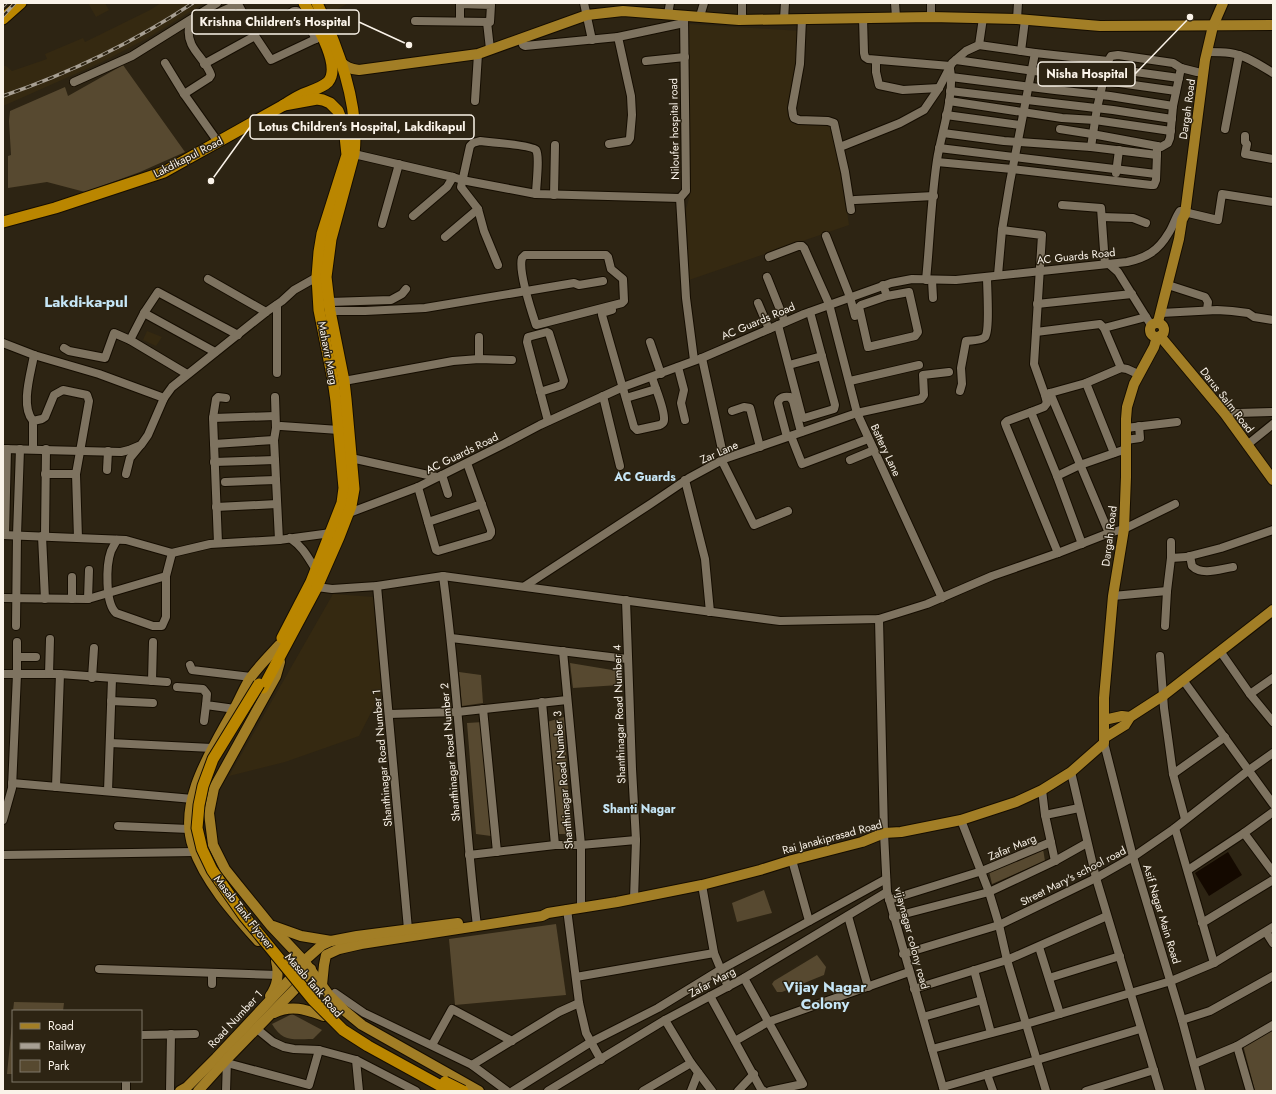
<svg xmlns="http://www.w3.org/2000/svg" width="1276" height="1094" font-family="Jost,sans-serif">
<rect width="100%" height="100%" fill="#2d2413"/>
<g fill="#352911">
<path d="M88,3H105L109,10L96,17Z"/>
<path d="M161,3H204L146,39L102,62L3,106V66H6L12,71L47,59L45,54L83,38L85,42L150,10Z"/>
<path d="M324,3H349L328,14Z"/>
<path d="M689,24L801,31L796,117L834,121L849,225L689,280L686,209L690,195Z"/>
<path d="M147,331L162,337L156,346L143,340Z"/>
<path d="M333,594L374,597L382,691L359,736L285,762L229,776Z"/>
</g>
<g fill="#574930">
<path d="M123,65L185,152L140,172L85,192L47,182L8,188V156L11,155L9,121L10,111L65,87L68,96Z"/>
<path d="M570,663L618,671L619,685L573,688Z"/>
<path d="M459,672L481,675L483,703L462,706Z"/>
<path d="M564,717L571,834H556L547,722Z"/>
<path d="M483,722L491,836L476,834L467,723Z"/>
<path d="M1043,849L1045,861L992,884L989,871Z"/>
<path d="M764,890L772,913L737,922L732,903Z"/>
<path d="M556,924L566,995L455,1005L449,939Z"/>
<path d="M817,955L826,967L824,975L782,992H777L772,984L774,981Z"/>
<path d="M14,1002L64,1003L63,1011H13Z"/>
<path d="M13,1013V1074H7Z"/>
<path d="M292,1014L322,1030L313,1039C294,1039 283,1043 272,1024Z"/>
<path d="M1273,1028V1091H1255L1243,1045Z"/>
</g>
<path fill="#140900" d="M1228,852L1242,875L1209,896L1195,873Z"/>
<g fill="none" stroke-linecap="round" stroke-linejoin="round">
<defs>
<g id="minor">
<path d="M584,3L592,40"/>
<path d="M742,3V20"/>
<path d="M895,3L896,17"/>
<path d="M668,14L670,3"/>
<path d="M684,15L686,191L680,198L686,298L694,360"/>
<path d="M700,16L704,3"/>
<path d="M931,17V3"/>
<path d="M265,18L273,24L294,11H297L309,26L316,39"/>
<path d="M863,18L864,53L865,57L868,59L950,66"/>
<path d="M784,19L785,3"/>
<path d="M802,19L800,64L792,108L793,115L794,118L799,120L828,121L834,123L845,172L851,210"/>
<path d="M1017,19L1018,3"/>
<path d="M415,21L490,22L491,5L460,4V21"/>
<path d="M487,22L490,49"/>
<path d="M521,38L523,45L525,46L618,37L684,23"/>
<path d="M979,45L1035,53L1108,61L1111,56L1118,55L1173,63L1181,68L1197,72"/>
<path d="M1021,51L1025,20"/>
<path d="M1207,52C1214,52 1222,52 1230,53C1245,55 1260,65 1273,73"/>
<path d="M956,60L1176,91"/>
<path d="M646,61L685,57"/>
<path d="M876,61V72L879,85L903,90L939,88"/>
<path d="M165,63L184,94L218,142"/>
<path d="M204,64L255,36"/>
<path d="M1106,68L1179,78"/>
<path d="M951,77L1055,90L1110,96L1173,106"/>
<path d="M74,82L132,56L217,3"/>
<path d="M950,91L1113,110L1172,119"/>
<path d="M184,94L209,78L211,75C205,57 186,49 189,28L194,24L238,4L255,36L271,60L322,36"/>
<path d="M475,101L478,54"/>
<path d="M949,101L1062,118L1095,120L1171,131"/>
<path d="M946,115L1020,125"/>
<path d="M1060,129L1092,134L1157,146L1161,147L1168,143L1170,138L1173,106L1181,68"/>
<path d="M1225,129L1239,55"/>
<path d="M943,133L1004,141L1091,147L1157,155V146"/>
<path d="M1245,136V142L1247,144L1245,154L1273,159"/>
<path d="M609,144L628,141L630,138L632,115L631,96L618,37"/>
<path d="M840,147L900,123L924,110L939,88L952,63L966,51L979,45L983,18"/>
<path d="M1091,147L1097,108L1108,61"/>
<path d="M939,148L1156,174"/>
<path d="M354,154L453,177L462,180L536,194L680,198"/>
<path d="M937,162L1012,169L1151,185H1154L1156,180L1157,155"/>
<path d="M1116,173L1119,150"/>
<path d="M554,195L555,145"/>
<path d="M855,200L934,196"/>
<path d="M1062,205L1101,208L1105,264"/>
<path d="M413,216L447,187L453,177"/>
<path d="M1102,217L1133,218L1146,223"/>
<path d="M382,224L399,164"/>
<path d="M1002,230L1042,235L1034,364L1045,395"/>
<path d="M826,236L850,297L855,316"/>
<path d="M445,237L478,209"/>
<path d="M525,255H606L608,257L611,269L623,279L624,301L622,303L536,325C531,310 518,271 522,258Z"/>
<path d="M769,257L798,246H802L804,248L829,304L857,413L942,598"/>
<path d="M1109,264L1118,272L1151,325"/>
<path d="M498,265L484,231L478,209L461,187L470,146L473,143L480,141C489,142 531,145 536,150C540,156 536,186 536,194"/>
<path d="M998,275L1002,230L1010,182L1035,53"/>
<path d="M767,277L785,322"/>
<path d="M208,279L266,312"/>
<path d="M926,280C930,240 931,200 937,160C941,134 955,95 950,69"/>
<path d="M932,280L933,298"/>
<path d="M883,285L887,296L861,305L859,307L868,347L915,336L918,332L909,292L887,296"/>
<path d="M1168,285L1205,297L1208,302L1207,310"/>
<path d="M329,302L391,300L402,294L406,289"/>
<path d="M758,303L769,329"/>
<path d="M1037,304L1132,294"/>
<path d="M277,305V373"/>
<path d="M612,310L602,313V315L634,427L637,430L660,425C663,423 664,423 664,420C665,409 655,388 652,377"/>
<path d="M330,311H365L425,308L574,283L579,285L603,281"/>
<path d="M144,313L215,352"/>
<path d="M1161,313L1217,310L1232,311L1248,313L1254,317L1273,320"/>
<path d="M778,325L802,417L804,418L834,409L835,405L810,312"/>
<path d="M1104,328L1121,368"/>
<path d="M1036,332L1100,324L1104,328L1146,317"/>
<path d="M130,340L144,313L158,292L238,335"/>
<path d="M650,342L661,374"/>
<path d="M3,343L34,355L99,374L164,398"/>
<path d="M64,348L69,351L105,358L114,333L130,340L187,374"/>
<path d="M702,358L724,459"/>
<path d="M479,359V337"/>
<path d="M789,365L822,356"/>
<path d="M678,367L684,390L681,403L685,420"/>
<path d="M344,381L453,361L479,359L512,360"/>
<path d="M850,381L919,365"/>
<path d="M1086,383L1114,453"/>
<path d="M960,391L962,384L961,368L966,341C972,340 980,341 985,337C990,331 987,287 987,277"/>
<path d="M540,392L562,385L564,381L549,333L547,332L528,337L527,342L548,421"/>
<path d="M1050,393L1109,533"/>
<path d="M603,396L620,466"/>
<path d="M275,397L276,428L274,440L279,540"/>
<path d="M626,398L656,389"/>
<path d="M732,411L744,407L750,408L760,447"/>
<path d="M1031,412L1007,421L1005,423L1006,426L1058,553"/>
<path d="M1225,414L1237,413L1273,412"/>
<path d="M213,418L275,416"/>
<path d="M33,421C20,406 31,373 34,355"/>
<path d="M281,426L339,430"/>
<path d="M1126,428L1177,422"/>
<path d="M791,436L802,464L868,439"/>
<path d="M787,437L778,403C779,397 785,396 790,397L793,401L801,432"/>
<path d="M1126,440L1140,438L1139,426"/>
<path d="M214,444L274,440"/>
<path d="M1247,445L1273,424"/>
<path d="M3,449L121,452L129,450L141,445L148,435L164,398L172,387L266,312L282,301L294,290L317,277"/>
<path d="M33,449V421L42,419L45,417L54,395L63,390L87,395L89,401L76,474L78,538"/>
<path d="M351,458L437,477"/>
<path d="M850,460L874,450"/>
<path d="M722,461L754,525L788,511"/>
<path d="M214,462L275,460"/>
<path d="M107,470L108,451"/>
<path d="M45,474H76"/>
<path d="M126,474L130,458L139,447"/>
<path d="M442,475L448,494"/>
<path d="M1057,476L1080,465L1126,449"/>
<path d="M685,480L705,559L710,612"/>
<path d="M225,482L276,480"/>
<path d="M418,487L436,550L438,551L489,536L491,533V530L467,463"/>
<path d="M216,507L277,504"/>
<path d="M349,513L418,487L504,444L540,425L623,387L702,358L804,314L891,283L912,279L956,280L1127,262C1146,258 1158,251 1168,234C1173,227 1175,218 1180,211L1218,220L1222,194L1273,202"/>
<path d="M428,522L482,504"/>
<path d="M3,535L126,540L172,553L210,544L279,540L331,533"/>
<path d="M5,535L7,449"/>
<path d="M42,536L45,599"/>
<path d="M45,536L46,449"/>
<path d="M290,538C304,548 307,556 316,570"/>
<path d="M117,540C115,543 113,547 111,551C106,565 105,603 116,613L153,626H162L166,617V576"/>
<path d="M218,543L213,418L216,399L218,397L226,398"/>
<path d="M1082,544L1057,476L1031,412L1044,407L1047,403L1045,395L1050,393L1086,383L1121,368L1127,369L1138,374"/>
<path d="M1190,556L1192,566C1202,576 1220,569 1233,567"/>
<path d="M1171,558L1186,557L1221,548L1273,530"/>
<path d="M443,576C459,692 463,810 477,926"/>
<path d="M72,577V599"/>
<path d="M377,586L408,929"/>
<path d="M525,586L652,503L689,478L724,459L857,413L921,399L924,395L923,375L949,372"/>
<path d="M317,587L332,589L377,586L443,576L780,621L879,619L927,604L992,576L1058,553L1109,533L1124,529L1175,504"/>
<path d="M1113,596L1167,591"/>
<path d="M3,598L88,599L166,576L172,553"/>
<path d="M88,599L89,570"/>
<path d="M626,600L632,769L636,840L634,899"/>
<path d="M879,619L884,833L887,892L944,1091"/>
<path d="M16,626L17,535L20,449"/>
<path d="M1165,626L1167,591L1171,558V542"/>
<path d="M451,638L627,659"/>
<path d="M563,651L581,845V908"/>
<path d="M1220,651L1250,694L1273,722"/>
<path d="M1160,656L1164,708L1173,774L1185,819"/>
<path d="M17,657H36"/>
<path d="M190,665L192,670L251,677"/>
<path d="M3,674H60L167,682"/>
<path d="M49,674L50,639"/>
<path d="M92,678L94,648"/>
<path d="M1183,680L1273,804"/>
<path d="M152,681L153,642"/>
<path d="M177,687L203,689L207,694L206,705L235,709"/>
<path d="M1250,694L1273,678"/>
<path d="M111,701L153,703"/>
<path d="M542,702L555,845"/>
<path d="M483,709L497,852"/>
<path d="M389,714L457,712L567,700"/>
<path d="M204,721L206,705"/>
<path d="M110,743L212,748"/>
<path d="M1104,743L1133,857L1182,1020L1201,1091"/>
<path d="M1071,772L1096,878L1160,1091"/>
<path d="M1173,774L1225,737"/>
<path d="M12,783L193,799"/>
<path d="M56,787L60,674"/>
<path d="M1042,790L1045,815L1055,861"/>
<path d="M108,791L112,679"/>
<path d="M1045,815L1079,808"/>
<path d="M3,820L12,788L17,674V642"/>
<path d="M961,820L989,892L999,925L1007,960L1046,1091"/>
<path d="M118,826L189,829"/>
<path d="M1175,828L1214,963"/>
<path d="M1244,833L1273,872"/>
<path d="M3,855L195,852"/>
<path d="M469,855L555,845H581L636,840"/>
<path d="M792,860L809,921"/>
<path d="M1188,870L1244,833L1273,812"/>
<path d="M702,885L714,953L728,987"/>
<path d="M889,900L982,871L1051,842"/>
<path d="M567,909L579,1003L586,1033L601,1060"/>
<path d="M848,916L868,987"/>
<path d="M893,917L989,892L1055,861L1087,843"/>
<path d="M1202,923L1273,880"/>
<path d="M1266,932L1273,943"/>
<path d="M1039,947L1060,1014"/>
<path d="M903,954L999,925L1096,878L1133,857L1175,828L1249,770L1273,753"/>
<path d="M99,969L278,975"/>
<path d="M974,970L991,1033"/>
<path d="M576,977L714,953"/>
<path d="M744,978L803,1084L770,1091"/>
<path d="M1049,978L1120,956"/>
<path d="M212,984V973"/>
<path d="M914,989L1007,960L1107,916"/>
<path d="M335,993L364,1013L472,1065L507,1091"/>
<path d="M710,996L761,1089L764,1091"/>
<path d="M923,1017L982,1000"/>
<path d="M665,1020L691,1063L712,1091"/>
<path d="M1182,1020L1210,1011L1273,976"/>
<path d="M257,1029L273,1042L284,1047L294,1049L319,1050L356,1060L416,1091"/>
<path d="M141,1035L195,1034"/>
<path d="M735,1041L768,1022L909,972"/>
<path d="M432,1045L452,1009L512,1041"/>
<path d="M1237,1046L1250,1091"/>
<path d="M932,1049L1026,1024L1171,981L1214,963L1273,927"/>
<path d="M356,1060L359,1091"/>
<path d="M227,1063L309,1085L319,1050"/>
<path d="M1194,1064L1237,1046L1273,1025"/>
<path d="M472,1065L559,1012L579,1003"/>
<path d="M987,1074L993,1091"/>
<path d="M126,1081V1091"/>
<path d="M943,1087L1037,1060L1140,1029"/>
<path d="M170,1091L171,1034"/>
<path d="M226,1091L227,1059"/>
<path d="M513,1091L591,1042L658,1008L720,970L886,879"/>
<path d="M548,1091L665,1020L744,978L887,892"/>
<path d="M643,1091L691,1063"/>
<path d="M691,1091L698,1073"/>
<path d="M738,1091L754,1074"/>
<path d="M1086,1091L1154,1070"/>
</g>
<g id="major">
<path d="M340,61C346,67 350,69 359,70L478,54L587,15L623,11L739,20L931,17L1017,19L1100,26L1273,25"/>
<path d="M1158,322L1179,239L1182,220L1185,214L1205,60L1213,26L1223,3"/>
<circle cx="1157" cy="330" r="7"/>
<path d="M1160,336L1225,414L1273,480"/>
<path d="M280,662L276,676L214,788L209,813L213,845L225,869L237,884L271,926L304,961L329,995L346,1012L362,1025L479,1091"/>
<path d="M1104,720L1122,716L1130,717"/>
<path d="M1104,738L1125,725L1130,717L1164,695L1273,610"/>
<path d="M273,926L301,936L331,941"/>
<path d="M258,941C234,914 205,882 193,847C177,801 213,748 234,709C240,699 244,687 251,677C259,666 270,655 279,645"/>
<path d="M322,985L324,965L326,955L339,949L361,944L542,916L548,913L617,902L702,885L760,870L792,860L862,842L884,833L901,832L961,820L1016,802L1042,790L1071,772L1104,743V698L1113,596L1124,529L1126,477V419L1127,407L1134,384L1154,347L1157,337"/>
<path d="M270,996C278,985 279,973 276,961"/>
<path d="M274,1013C292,1004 307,1010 324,1016"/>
<path d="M180,1091L187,1087L216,1058L290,979L304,961L322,945L331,941L357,936L458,923"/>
<path d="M198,1091L227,1059L297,987L311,969"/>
</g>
<g id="highway">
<path d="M3,19L21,3"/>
<path d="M3,222L55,208L164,172L284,105C290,101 296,97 303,94C310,91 322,88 328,82C343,65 313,19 304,3"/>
<path d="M282,638L311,582L342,503L344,488L336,401L333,380L319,310L317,277L319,252L322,234L347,155L344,127L338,111L330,103L323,100L317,99L284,105"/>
<path d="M263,688L317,587L339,537L351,506L354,489L346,399L344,381L330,311L326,277L331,239L354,154C360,104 338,47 317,3"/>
</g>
</defs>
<use href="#minor" stroke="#150d01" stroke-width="10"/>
<use href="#major" stroke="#150d01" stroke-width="12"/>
<use href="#highway" stroke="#150d01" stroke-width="13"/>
<use href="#minor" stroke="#7e7360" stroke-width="8"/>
<use href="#major" stroke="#a27e26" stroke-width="10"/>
<use href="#highway" stroke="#ba8600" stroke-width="11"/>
<defs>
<g id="rail">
<path d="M3,6L6,3"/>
<path d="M3,16L15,3"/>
<path d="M3,96C70,73 134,42 193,3"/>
</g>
</defs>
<use href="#rail" stroke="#a79f93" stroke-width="3.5"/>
<use href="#rail" stroke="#2d2413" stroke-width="2" stroke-dasharray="6" stroke-linecap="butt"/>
<defs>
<g id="highway-bridge">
<path d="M259,684L213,759L203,786L199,805L197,828L202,849L212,870L244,916L313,1000L343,1030L368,1046L450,1091"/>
<path d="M445,1082L463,1091"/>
</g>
</defs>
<use href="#highway-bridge" stroke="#150d01" stroke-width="13" stroke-linecap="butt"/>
<use href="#highway-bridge" stroke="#ba8600" stroke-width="11"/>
</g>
<g text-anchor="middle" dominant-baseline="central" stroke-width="3" stroke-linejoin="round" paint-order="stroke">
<g font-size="11" fill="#faf3e9" stroke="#2d2413">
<text transform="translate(1187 109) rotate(-82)">Dargah Road</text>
<text transform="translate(674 129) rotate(-91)">Niloufer hospital road</text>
<text transform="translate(188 157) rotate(-27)">Lakdikapul Road</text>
<text transform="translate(1076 256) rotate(-6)">AC Guards Road</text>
<text transform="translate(758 321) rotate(-23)">AC Guards Road</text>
<text transform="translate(328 353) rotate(79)">Mahavir Marg</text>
<text transform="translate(1227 400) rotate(52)">Darus Salm Road</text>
<text transform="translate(886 450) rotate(65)">Battery Lane</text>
<text transform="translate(719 452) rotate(-24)">Zar Lane</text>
<text transform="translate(462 453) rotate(-26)">AC Guards Road</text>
<text transform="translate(1109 536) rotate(-83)">Dargah Road</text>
<text transform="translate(619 714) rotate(-92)">Shanthinagar Road Number 4</text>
<text transform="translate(450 752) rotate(-95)">Shanthinagar Road Number 2</text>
<text transform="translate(382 758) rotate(-95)">Shanthinagar Road Number 1</text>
<text transform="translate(563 780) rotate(-95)">Shanthinagar Road Number 3</text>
<text transform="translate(832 837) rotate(-15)">Rai Janakiprasad Road</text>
<text transform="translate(1012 847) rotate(-23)">Zafar Marg</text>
<text transform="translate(1073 876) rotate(-27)">Street Mary's school road</text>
<text transform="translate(244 912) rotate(52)">Masab Tank Flyover</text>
<text transform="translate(1162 914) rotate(73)">Asif Nagar Main Road</text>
<text transform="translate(912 938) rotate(75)">vijaynagar colony road</text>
<text transform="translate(712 982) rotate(-28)">Zafar Marg</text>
<text transform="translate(314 985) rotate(49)">Masab Tank Road</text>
<text transform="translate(235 1019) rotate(-47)">Road Number 1</text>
</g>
<g font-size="12" font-weight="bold" fill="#c6e6f6" stroke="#2d2413">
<text x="645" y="477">AC Guards</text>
<text x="639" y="809">Shanti Nagar</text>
</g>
<g font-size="15" font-weight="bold" fill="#c6e6f6" stroke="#2d2413">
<text x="86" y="302">Lakdi-ka-pul</text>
<text x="825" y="987">Vijay Nagar<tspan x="825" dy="17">Colony</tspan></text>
</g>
</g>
<path fill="none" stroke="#faf3e9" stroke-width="1.5" d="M409 45L359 22M1190 17L1135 74M211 181L250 127"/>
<g fill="#faf3e9" stroke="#2d2413" stroke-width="1.5">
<circle cx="409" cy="45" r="4"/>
<circle cx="1190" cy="17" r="4"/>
<circle cx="211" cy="181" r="4"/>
</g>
<g fill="#2d2413" stroke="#faf3e9" stroke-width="1.5">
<rect x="192" y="10" width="167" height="24" rx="4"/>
<rect x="1038" y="62" width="97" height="24" rx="4"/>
<rect x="250" y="115" width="224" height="24" rx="4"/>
</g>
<g font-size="12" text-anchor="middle" font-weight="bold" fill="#faf3e9">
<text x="275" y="26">Krishna Children's Hospital</text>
<text x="1087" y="78">Nisha Hospital</text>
<text x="362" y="131">Lotus Children's Hospital, Lakdikapul</text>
</g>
<rect width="1276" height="1094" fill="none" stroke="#faf3e9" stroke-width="8"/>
<rect x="12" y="1010" width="130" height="72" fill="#2d2413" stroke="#7f7769"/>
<rect x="20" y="1023" width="20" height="6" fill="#a27e26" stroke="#7f7769"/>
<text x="48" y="1030" font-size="12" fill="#faf3e9">Road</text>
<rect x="20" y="1043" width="20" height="6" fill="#a79f93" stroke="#7f7769"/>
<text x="48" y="1050" font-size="12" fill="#faf3e9">Railway</text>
<rect x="20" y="1060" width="20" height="12" fill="#574930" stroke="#7f7769"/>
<text x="48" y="1070" font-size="12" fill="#faf3e9">Park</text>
</svg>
